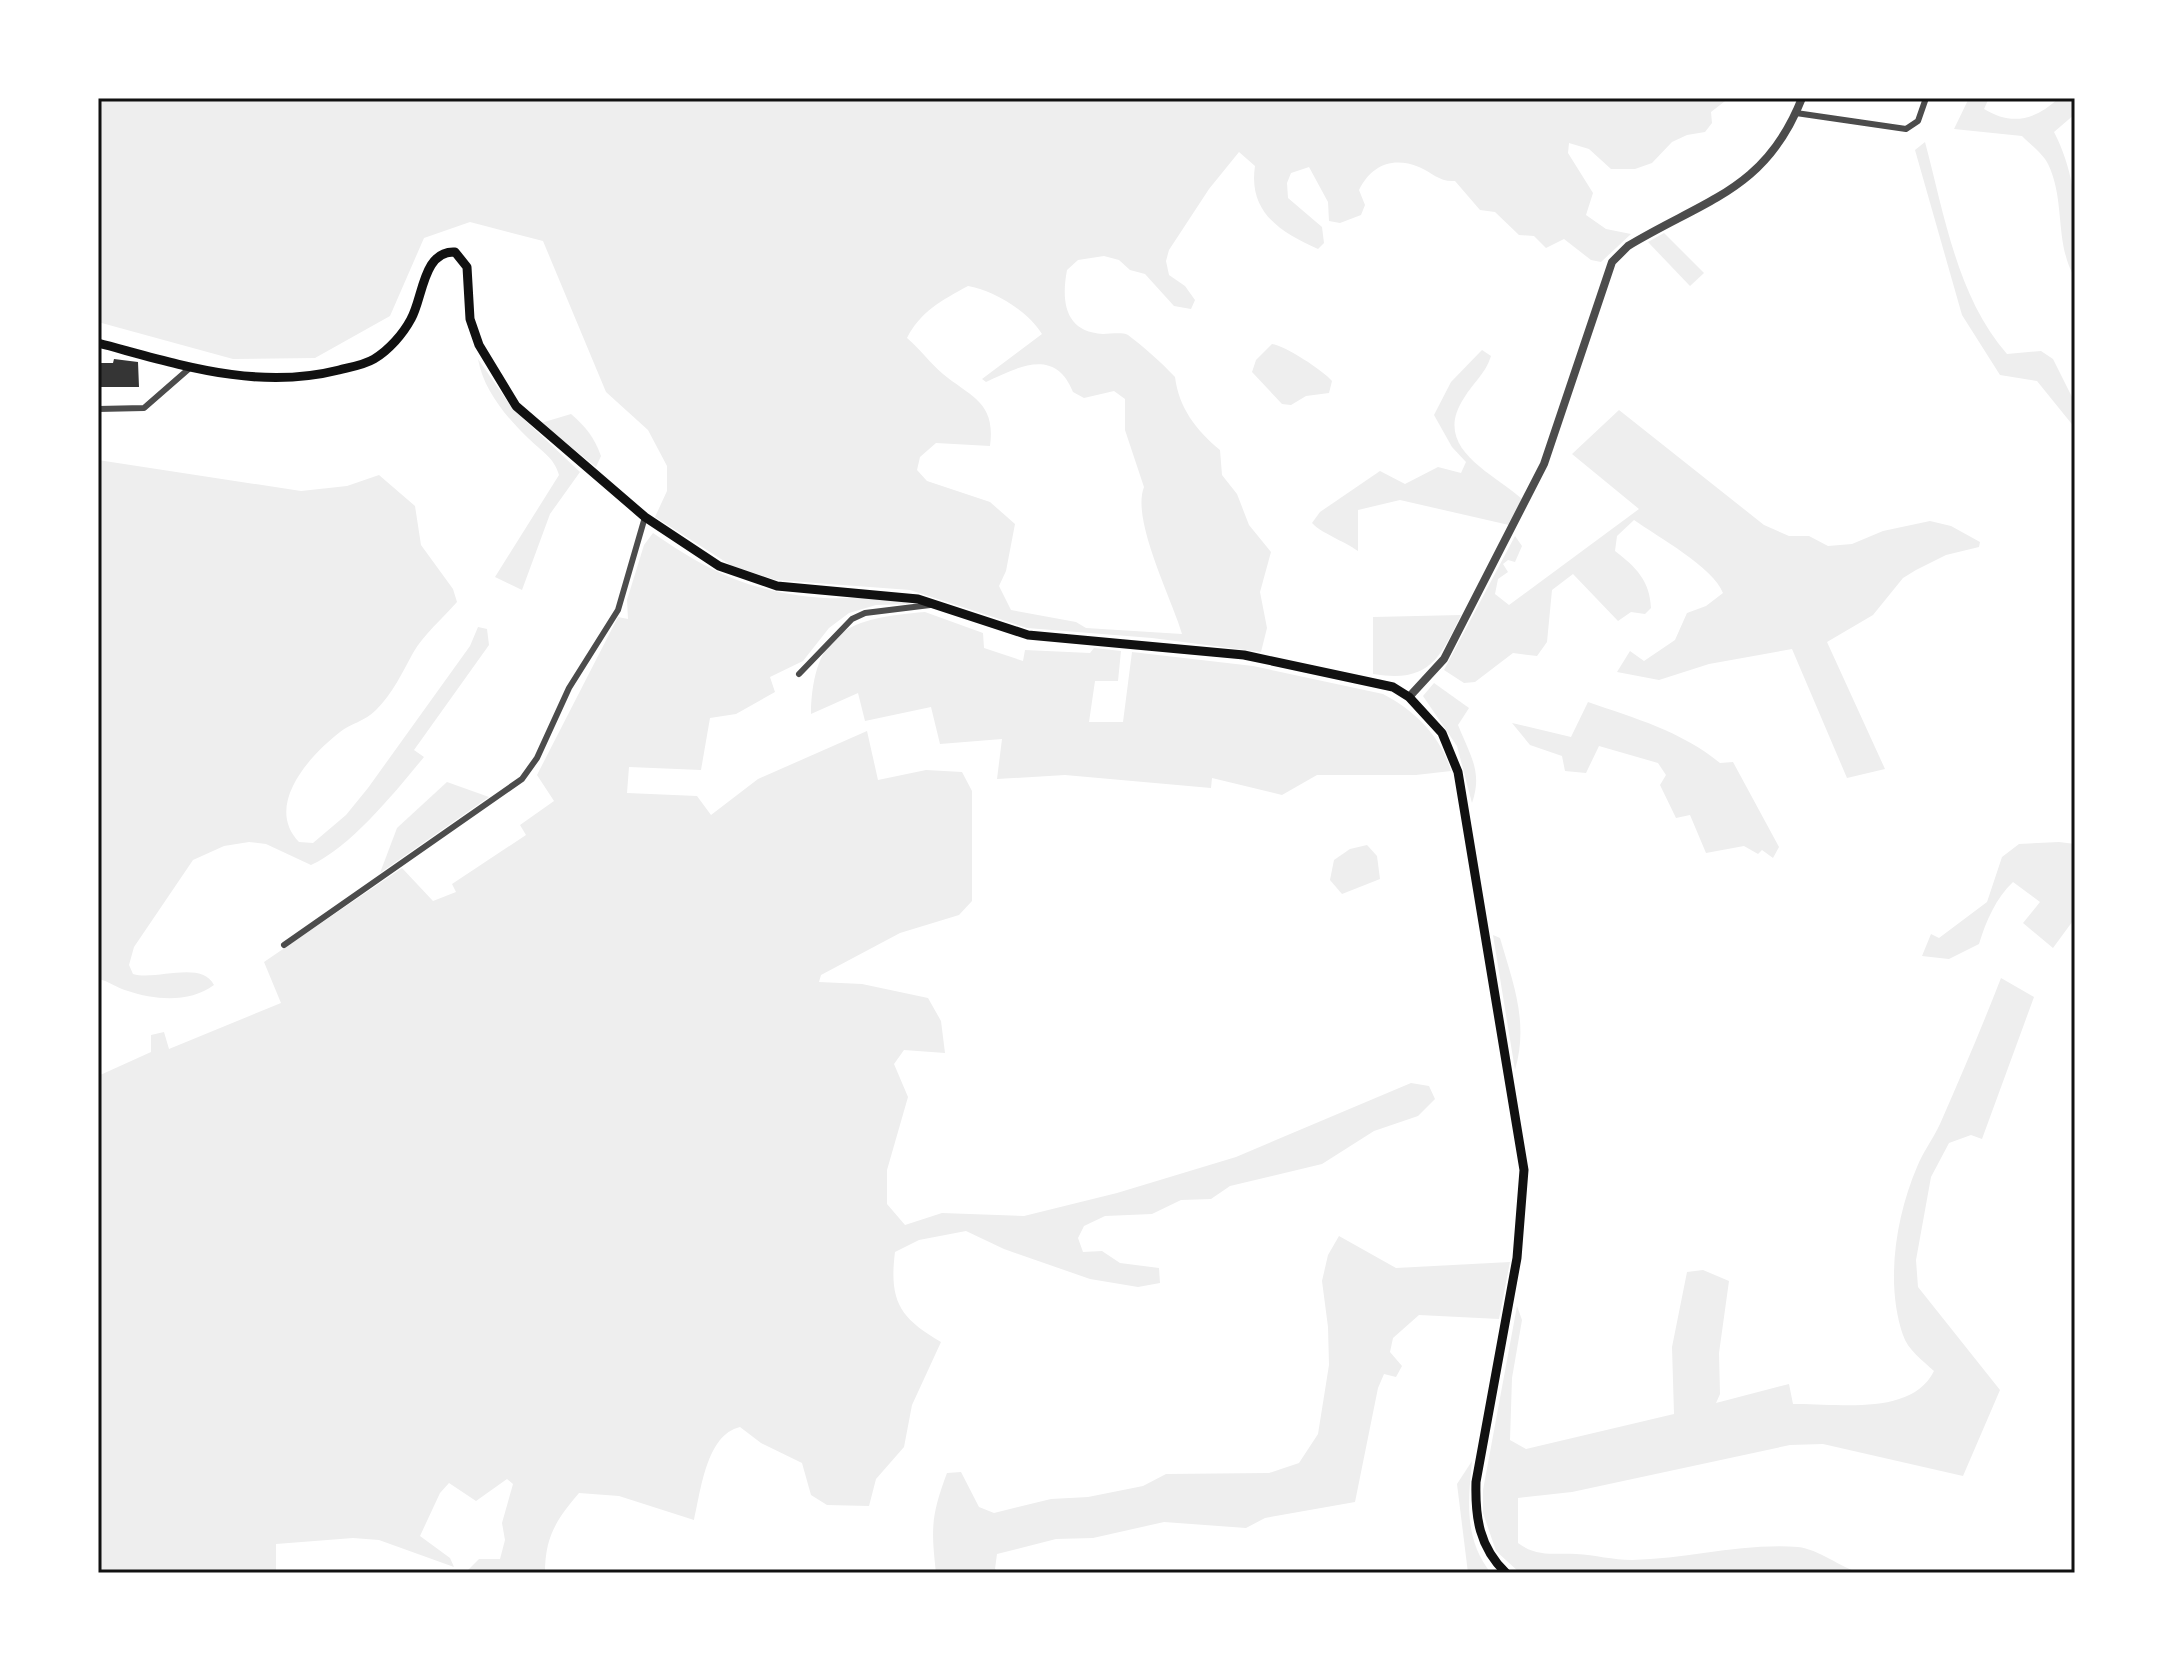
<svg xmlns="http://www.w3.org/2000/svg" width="2173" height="1671" font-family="'IBM Plex Serif',serif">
<rect width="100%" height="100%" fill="#fff"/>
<g fill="#eee" fill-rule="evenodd">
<path d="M98,98H1729L1711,112L1712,123L1705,132L1687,135L1672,142L1652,163L1635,169H1611L1589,149L1569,143L1568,153L1593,193L1586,215L1606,229L1631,234L1601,262L1591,260L1564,239L1546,248L1534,236L1519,235L1495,212L1480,210L1455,181C1439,182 1433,173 1419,167C1392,156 1371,166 1359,190L1365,205L1361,215L1340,223L1329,221L1328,202L1309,167L1291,173L1287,183L1288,198L1322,227L1324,243L1318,249C1280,232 1248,212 1255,166L1239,152L1209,189L1169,250L1166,261L1169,275L1185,286L1195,300L1191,309L1174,306L1145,274L1130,270L1119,260L1104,256L1078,260L1067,270C1061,302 1065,332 1103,334C1111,334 1122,332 1128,335C1143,346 1162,363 1175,377C1179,408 1196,430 1220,450L1222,475L1237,494L1249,525L1271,552L1260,592L1267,628L1261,652L1152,638L1027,628L910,590L776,580L732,566L655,517L667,491V466L648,430L606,392L543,241L470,222L424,238L390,316L315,358L233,359L98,322ZM968,286C993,290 1028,311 1042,334L982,379L986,382C1018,367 1055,347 1073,392L1084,398L1114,391L1125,399V430L1144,487C1131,520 1172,599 1182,634L1086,628L1076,622L1011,610L999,586L1006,571L1015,524L990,502L927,481L917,470L920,457L936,443L990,446C996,402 971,397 943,374C930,363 920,349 907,338C920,312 942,300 968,286Z"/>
<path d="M1969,98H1989L1984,109C2012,126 2035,120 2059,98H2075V114L2054,132C2080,183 2075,223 2075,278C2054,243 2066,201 2048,164C2043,154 2030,144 2022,136L1954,129Z"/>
<path d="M1925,142C1944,213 1957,297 2007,354L2041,351L2053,359L2075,403V428L2037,381L2000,375L1962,315L1915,150Z"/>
<path d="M1664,233L1704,273L1690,286L1648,242Z"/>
<path d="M1272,344C1284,345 1324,371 1332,381L1329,393L1306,396L1291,405L1282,404L1252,372L1256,360Z"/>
<path d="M1482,350L1491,356C1486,373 1473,383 1464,398C1431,448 1492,472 1522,499L1509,525L1400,500L1358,510V551C1344,541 1321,533 1312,523L1320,512L1380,471L1405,484L1438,467L1461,473L1466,462L1452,447L1434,415L1451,382Z"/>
<path d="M478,359L512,408L580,472L550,514L522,590L495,577L559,475C554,457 541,451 528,438C506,417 483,389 478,359Z"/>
<path d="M1619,410L1764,525L1789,536H1809L1828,546L1852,544L1883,531L1930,521L1951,526L1980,542L1979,547L1946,555L1916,570L1903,578L1873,615L1827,642L1885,769L1847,778L1792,649L1709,664L1659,680L1617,672L1630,651L1644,661L1675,640L1687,613L1706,606L1723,593C1713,567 1658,537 1634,520L1617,536L1615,551C1636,567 1650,581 1651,608L1645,614L1631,612L1618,621L1573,574L1552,590L1547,642L1537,656L1513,653L1475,682L1464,683L1444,670L1515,536L1522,546L1515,562L1508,560L1503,564L1508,572L1498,579L1495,594L1509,605L1639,509L1572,454Z"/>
<path d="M571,414C586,427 594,437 601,456L596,467L541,423Z"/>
<path d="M98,460L301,491L347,486L379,475L415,506L421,545L453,589L457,602C443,618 423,635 413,653C402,673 393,693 376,710C364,722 351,723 340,732C309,756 264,806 299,842L313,843L346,815L368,788L470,646L478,627L487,629L489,645L414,750L424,757C396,791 351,847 311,865L266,844L249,842L224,846L193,860L134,947L129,965L133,974C156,981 201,960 214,985C190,1003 155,1000 128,991C117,988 109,981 98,979Z"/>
<path d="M653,533C711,573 753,593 824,598C853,599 883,595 911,604L876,605L849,613L829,628L803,661L770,677L775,692L736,714L710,718L701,770L629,767L627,793L697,796L711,815L758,779L867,731L878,780L926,770L962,772L972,791V901L959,915L900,933L821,975L819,982L862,984L928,998L941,1021L945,1053L904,1050L894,1064L908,1097L887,1170V1204L905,1225L942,1213L1024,1216L1117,1193L1236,1157L1411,1083L1429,1086L1435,1099L1418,1116L1374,1131L1322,1164L1230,1186L1211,1199L1181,1200L1152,1214L1105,1216L1084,1226L1078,1238L1083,1252L1102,1251L1120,1263L1159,1268L1160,1283L1138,1287L1090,1279L1004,1249L966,1231L919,1240L895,1252C889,1300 899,1318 941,1342L912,1405L904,1447L876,1479L869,1506L827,1505L811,1495L802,1463L761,1443L740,1427C706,1435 701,1491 694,1520L619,1496L579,1493C556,1520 545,1537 545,1573H465L479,1559H500L505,1540L502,1523L513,1484L507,1479L476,1501L449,1483L440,1493L420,1536L450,1558L454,1567L379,1540L353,1538L276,1544V1573H98V1076L151,1052V1035L164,1032L169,1049L281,1003L264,962L402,868L433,901L456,892L452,884L526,835L520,825L554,801L537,775L618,617L628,619L627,600L644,545Z"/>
<path d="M925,612L983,633L984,648L1023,661L1025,650L1090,653L1094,648L1121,651L1118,681H1095L1089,722H1123L1132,652L1253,666L1383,694C1414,710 1441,736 1451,771L1416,775H1317L1282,795L1212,778L1211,788L1065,775L997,779L1002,739L940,744L931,707L865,721L858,693L811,714C813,630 850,618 925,612Z"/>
<path d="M1461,615C1439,660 1429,683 1373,674V617Z"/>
<path d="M1434,683L1469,708L1458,725C1470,755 1483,772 1472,803L1457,746L1423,696Z"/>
<path d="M1588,702C1634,718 1681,731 1720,763L1733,762L1779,847L1773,858L1762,850L1758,854L1744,846L1706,853L1690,815L1676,818L1660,785L1666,775L1658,763L1599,746L1586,773L1565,771L1562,756L1530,745L1512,723L1571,737Z"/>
<path d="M447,782L489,797L380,873L397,828Z"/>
<path d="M2059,842L2075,844V918L2053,948L2023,923L2040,902L2013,882C1996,898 1986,921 1979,944L1949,959L1922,956L1931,934L1939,938L1987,902L2002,857L2019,844Z"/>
<path d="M1367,845L1377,856L1380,879L1342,894L1330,880L1334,860L1350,849Z"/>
<path d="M1493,935L1500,938C1513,983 1529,1022 1515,1070Z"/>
<path d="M2001,978L2034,997L1982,1139L1971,1135L1949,1143L1931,1177L1916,1260L1918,1287L2000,1390L1963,1476L1823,1444L1790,1445L1572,1492L1518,1498V1543C1537,1557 1553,1553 1576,1554C1595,1555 1613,1560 1632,1560C1688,1559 1741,1543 1798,1547C1818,1549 1840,1567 1860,1573H1520L1496,1551L1483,1513V1490L1517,1306L1522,1320L1512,1378L1510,1440L1526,1449L1674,1414L1672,1347L1687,1272L1703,1270L1729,1281L1719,1353L1720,1394L1716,1403L1789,1384L1793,1404C1837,1403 1911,1417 1934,1371C1922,1360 1908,1350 1903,1335C1885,1283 1896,1216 1917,1167C1923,1152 1933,1139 1940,1124C1961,1076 1982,1027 2001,978Z"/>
<path d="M1339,1236L1396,1268L1510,1262L1499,1319L1419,1315L1393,1338L1390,1352L1402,1366L1396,1377L1384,1374L1378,1388L1355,1502L1265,1518L1246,1528L1164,1522L1093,1538L1056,1539L997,1554L995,1569L1000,1573H936C931,1528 931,1516 947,1473L961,1472L979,1507L994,1513L1051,1499L1088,1497L1143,1486L1166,1474L1269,1473L1299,1463L1318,1434L1329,1365L1328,1327L1322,1281L1328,1255Z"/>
<path d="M1472,1461C1468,1501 1464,1540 1491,1573H1468L1457,1484Z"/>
</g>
<path fill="#353535" d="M114,359L138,362L139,387H98V363H113Z"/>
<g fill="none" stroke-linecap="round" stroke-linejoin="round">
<g stroke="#4c4c4c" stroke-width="6">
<path d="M1796,113L1906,129L1918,121L1926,98"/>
<path d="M98,409L144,408L191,367"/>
<path d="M799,674L852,619L865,613L930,605"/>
<path d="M284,945L522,779L537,758L569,688L618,610L645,517"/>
</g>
<path stroke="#4c4c4c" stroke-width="8" d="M1409,697L1444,659L1544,464L1612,262L1628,246C1706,199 1766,190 1802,98"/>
<path stroke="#111" stroke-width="9" d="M98,343C178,364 256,391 339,370C351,367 364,365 374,359C389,350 403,334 411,319C423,298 423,250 455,252L467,267L470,319L479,345L516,406L645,517L719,566L777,586L918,599L1028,635L1244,655L1393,687L1409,697L1442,733L1458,772L1524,1170L1517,1258L1476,1482C1475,1517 1479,1547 1506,1573"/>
</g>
<rect width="2173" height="1671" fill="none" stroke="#ffffff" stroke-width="200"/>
<rect x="100" y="100" width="1973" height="1471" fill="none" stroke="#111" stroke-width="3"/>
</svg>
